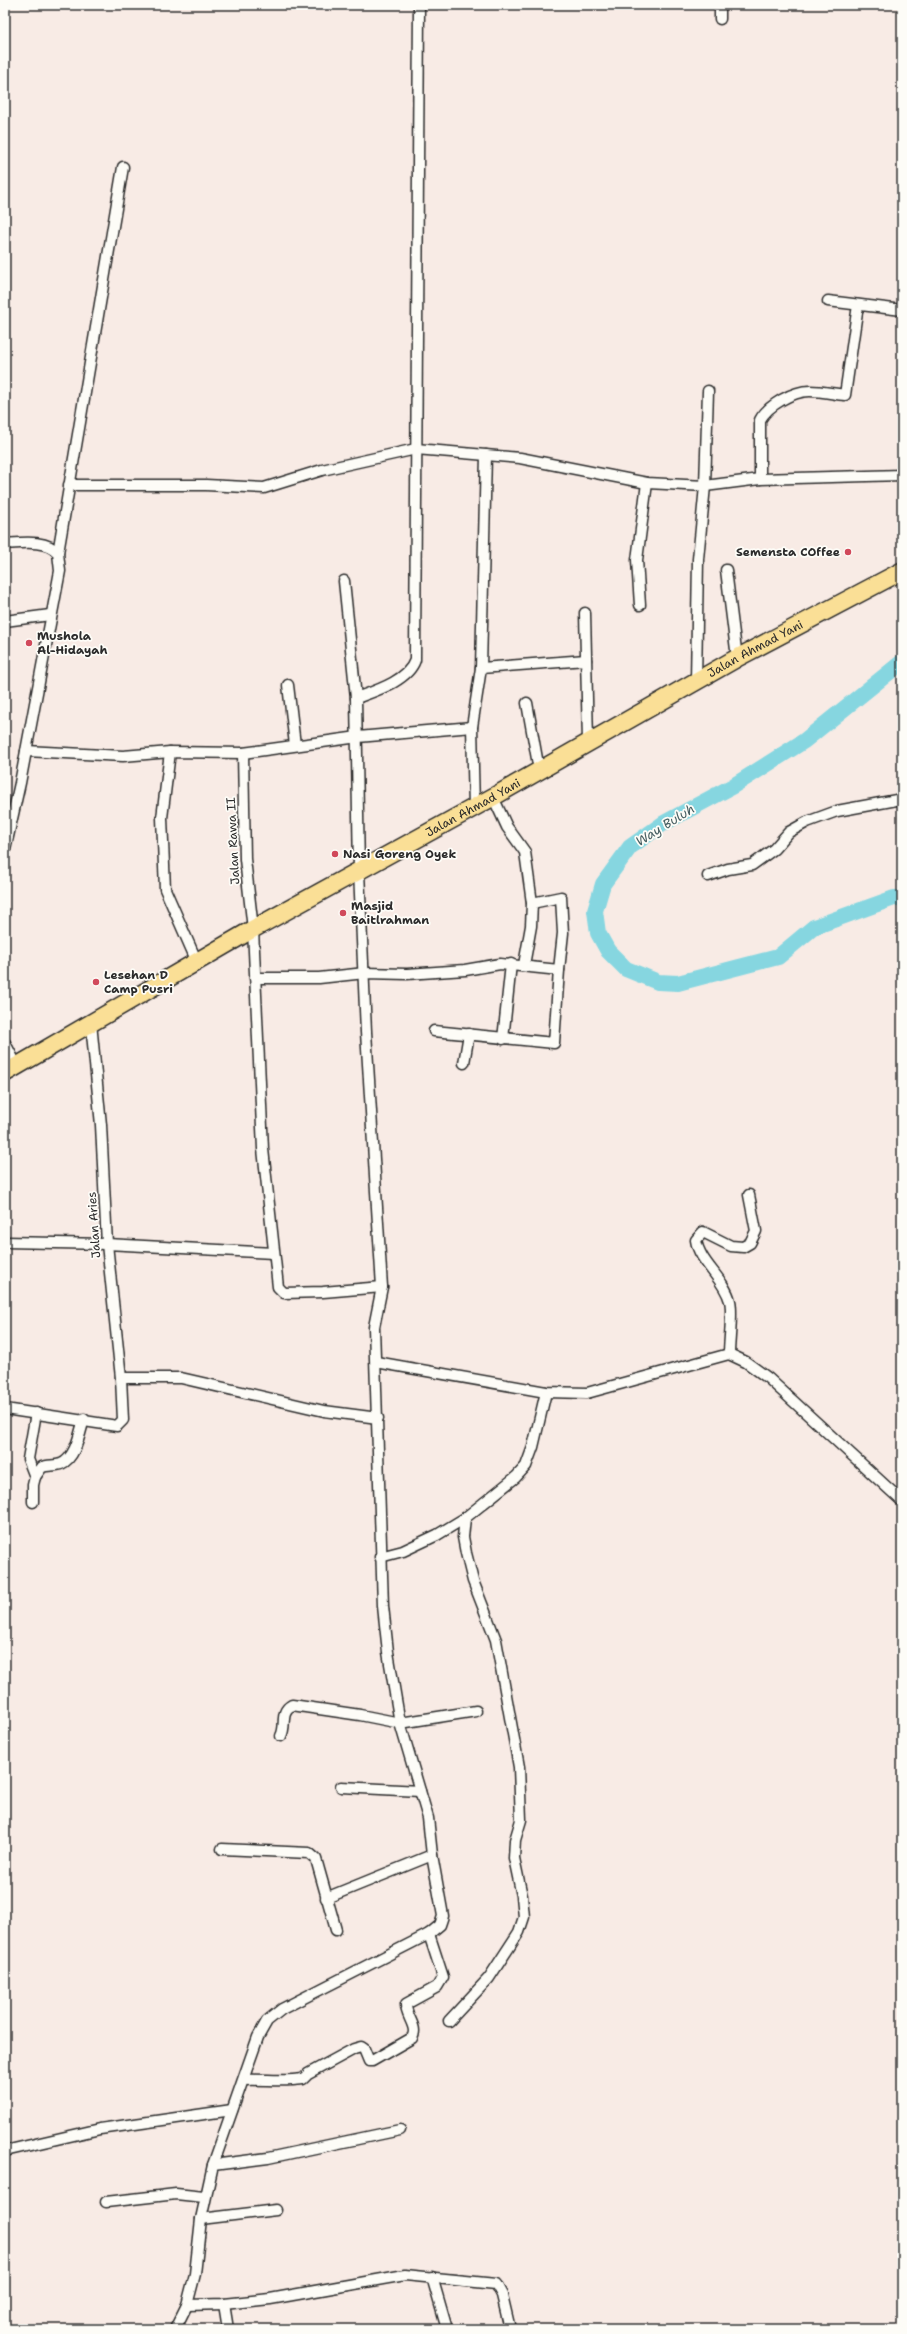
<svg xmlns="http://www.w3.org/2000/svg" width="907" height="2334" font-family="'Shantell Sans',sans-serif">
<rect width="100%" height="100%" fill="#f8ebe5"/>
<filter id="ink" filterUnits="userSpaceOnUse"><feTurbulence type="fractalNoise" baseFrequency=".025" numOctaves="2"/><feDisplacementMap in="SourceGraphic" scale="8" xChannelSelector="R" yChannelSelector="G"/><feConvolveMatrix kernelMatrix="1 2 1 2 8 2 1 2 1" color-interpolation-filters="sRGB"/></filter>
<g filter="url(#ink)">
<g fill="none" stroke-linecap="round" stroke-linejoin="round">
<path stroke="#86d6e0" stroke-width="16" d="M902,662L804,741L733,786L664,823L630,847L603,884L595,911L598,933L608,951L626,969L658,982L678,983L778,957L814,927L894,898H902"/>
<defs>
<g id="minor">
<path d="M720,5V19"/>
<path d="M828,301L902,310"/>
<path d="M760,479V420C768,405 793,391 810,391C822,391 834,394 845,395L858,305"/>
<path d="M69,485H206L264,488L322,470L416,449L520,458L647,483L705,486L760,479L902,475"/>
<path d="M5,544C21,543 47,539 58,553L60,571L20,783L5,850"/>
<path d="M58,553L123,167"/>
<path d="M726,570L737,658"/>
<path d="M640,605L637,560L647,483"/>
<path d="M585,613L588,742"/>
<path d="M5,621L50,615"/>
<path d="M481,668L586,660"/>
<path d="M696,682L698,559L705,486L708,391"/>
<path d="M288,685L295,745"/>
<path d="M356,698C375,691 408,681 415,660L419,5"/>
<path d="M527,703L539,770"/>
<path d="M26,751L123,756L170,752L243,753L358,737L472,727"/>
<path d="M170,752L162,818L165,889L197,962"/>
<path d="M243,753L245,859L253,929L263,1149L278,1287L284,1293L323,1292L382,1287"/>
<path d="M493,797L507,827L525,852L532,903L531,926L524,965"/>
<path d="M474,807L472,727L481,668L486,455"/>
<path d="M708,876L728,869L752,865L774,849L789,832L807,822L837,811L902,799"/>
<path d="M532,903L561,897L563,933L559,970"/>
<path d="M255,978H319L365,973L407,974L465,970L500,964L559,970L554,1043L434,1031"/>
<path d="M503,1039L511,964"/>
<path d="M5,1043L17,1066"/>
<path d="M464,1063L469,1034"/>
<path d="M5,1242L107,1244L273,1253"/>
<path d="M729,1354C729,1341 733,1312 730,1301C724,1278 699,1262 696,1240L703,1232L731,1246L743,1247L750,1243L756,1231L749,1195"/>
<path d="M376,1362L546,1392L587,1393L729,1354L746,1362L768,1378L902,1501"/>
<path d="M121,1378H181L324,1411L378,1418"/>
<path d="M5,1409L117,1426L123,1420L121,1378L107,1244L101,1125L91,1023"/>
<path d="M35,1477L42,1467C48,1465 55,1466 61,1464C76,1458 80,1432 84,1419"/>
<path d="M33,1502V1485L35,1477L28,1459L36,1413"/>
<path d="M380,1557L403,1551L437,1535L465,1518L516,1477L526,1466L533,1447L546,1392"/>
<path d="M281,1736C287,1725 279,1712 292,1705L360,1715L400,1723L476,1711"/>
<path d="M341,1787L420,1791"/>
<path d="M222,1849L309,1853L316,1859L336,1930"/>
<path d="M326,1898L432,1855"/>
<path d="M449,2021L489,1978L519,1932L524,1917L522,1896L514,1858L515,1840L521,1820L519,1767L496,1640L473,1581L466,1553L463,1537L465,1518"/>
<path d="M244,2080C265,2079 282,2082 303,2079L308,2074L354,2049L361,2047L364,2049L369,2061H372L412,2038C419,2027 405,2016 406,2004L437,1987L443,1977L429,1934"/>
<path d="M5,2151L100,2129L232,2110"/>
<path d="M213,2165L268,2158L400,2130"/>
<path d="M106,2202L176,2194L204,2197"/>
<path d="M201,2219L276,2210"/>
<path d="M432,2277L447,2329"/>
<path d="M224,2304L228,2329"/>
<path d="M187,2305L224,2304L270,2299L405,2275L496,2284L502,2295L510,2329"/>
<path d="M175,2329L187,2305L195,2274L201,2219L213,2165L258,2037L267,2021L282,2009L429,1934L440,1925L443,1916L432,1855L428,1818L400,1723L388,1652L383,1606L374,1327L382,1287L366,1032L359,871L356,698L344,581"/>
</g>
<g id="trunk">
<path id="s1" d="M5,1073L253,929L493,797L737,658L902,571"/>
</g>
</defs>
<use href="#minor" stroke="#2b2b2b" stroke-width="13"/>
<use href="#trunk" stroke="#2b2b2b" stroke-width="20"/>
<use href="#minor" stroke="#fdfcf7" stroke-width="10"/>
<use href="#trunk" stroke="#fadf96" stroke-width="17"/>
</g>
</g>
<g fill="#d1495b" stroke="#fdfcf7" stroke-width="1.5">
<circle cx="848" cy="552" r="4"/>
<circle cx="29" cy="643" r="4"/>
<circle cx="335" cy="854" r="4"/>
<circle cx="343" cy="913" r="4"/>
<circle cx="96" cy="982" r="4"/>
</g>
<g text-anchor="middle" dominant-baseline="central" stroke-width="3.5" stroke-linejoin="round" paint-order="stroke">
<g font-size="12" font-weight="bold" fill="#2b2b2b" stroke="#fdfcf7" text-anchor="start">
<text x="840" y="552" text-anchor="end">Semensta COffee</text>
<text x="37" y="636">Mushola<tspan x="37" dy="14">Al-Hidayah</tspan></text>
<text x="343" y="854">Nasi Goreng Oyek</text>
<text x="351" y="906">Masjid<tspan x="351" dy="14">Baitlrahman</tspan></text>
<text x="104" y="975">Lesehan D<tspan x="104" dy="14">Camp Pusri</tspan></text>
</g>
<g font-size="12" fill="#2b2b2b" stroke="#fdfcf7">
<text stroke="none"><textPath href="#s1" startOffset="862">Jalan Ahmad Yani</textPath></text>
<text stroke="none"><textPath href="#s1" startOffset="538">Jalan Ahmad Yani</textPath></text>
<text transform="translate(233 841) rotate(-93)">Jalan Rawa II</text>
<text transform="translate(94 1225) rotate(-94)">Jalan Aries</text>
</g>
<g font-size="13" font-style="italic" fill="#465e61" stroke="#fdfcf7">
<text transform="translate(665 825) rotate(-32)">Way Buluh</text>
</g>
</g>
<rect width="907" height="2334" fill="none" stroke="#fdfcf7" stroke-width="20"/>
<rect x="10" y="10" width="887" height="2314" fill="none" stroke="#2b2b2b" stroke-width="1.5" filter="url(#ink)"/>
</svg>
